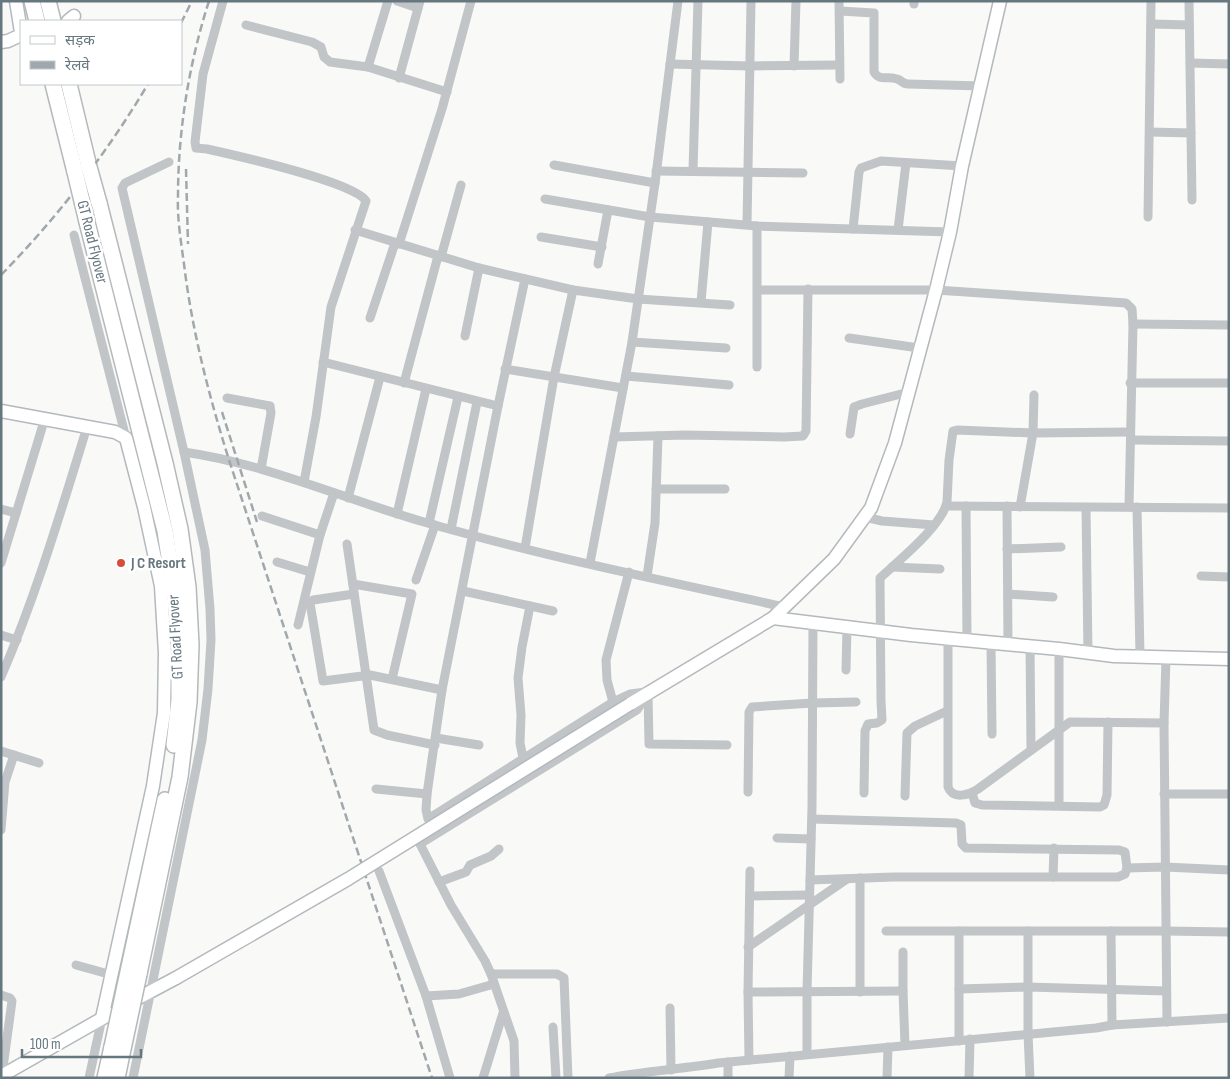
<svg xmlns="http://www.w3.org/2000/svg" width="1230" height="1079" font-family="'Sofia Sans Condensed','Noto Sans Devanagari',sans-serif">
<rect width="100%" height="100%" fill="#f9f9f7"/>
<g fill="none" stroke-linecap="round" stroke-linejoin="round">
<defs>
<g id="secondary">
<path d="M16,1L21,32"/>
<path d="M68,21L74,16"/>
<path d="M1,42L8,41L21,35"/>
<path d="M1,411L115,432L126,438L144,507L161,586L165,653L164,713L153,786L102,1018"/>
<path d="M773,618L911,635L1059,649L1114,656L1229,659"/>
<path d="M630,704L773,618L834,559L871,508L895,443L936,290L950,232L962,166L1000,1"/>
<path d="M127,1004L176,978"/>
<path d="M1,1076L110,1014"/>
</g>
<g id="highway">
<path d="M32,1L37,21"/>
<path d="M48,1L53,21"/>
<path d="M53,84L75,172"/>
<path d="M69,84L89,167"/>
<path d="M99,203L165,463L180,529L188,587L191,645L189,702L180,777L139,974"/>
<path d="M87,222L165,531L174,589L179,643V700L174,745"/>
<path d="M128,972L165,800"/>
<path d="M105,1078L112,1047"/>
<path d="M117,1078L123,1049"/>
</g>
</defs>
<use href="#secondary" stroke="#b3b9bd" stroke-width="15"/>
<use href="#highway" stroke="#b4b9bb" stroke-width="18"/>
<g stroke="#c1c5c8" stroke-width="9">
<path d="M223,1L203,74L195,142L196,148L207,149C234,155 354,182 366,201L331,307L316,417L304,482"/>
<path d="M397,1L418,8"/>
<path d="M839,1L840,79"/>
<path d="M914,1V4"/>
<path d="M1189,1L1192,200"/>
<path d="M840,11L874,13V72C880,82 888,75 897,79C902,80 902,84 908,84L981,86"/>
<path d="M1152,24L1189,25"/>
<path d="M246,25L312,42L321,47L324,57L330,62L368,67L447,92"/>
<path d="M1190,63L1229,64"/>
<path d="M670,64L750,66L839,65"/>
<path d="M794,66L796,1"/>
<path d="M368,67L388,1"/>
<path d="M399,78L420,1"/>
<path d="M1150,132L1191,133"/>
<path d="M554,165L655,183"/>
<path d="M693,170L698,1"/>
<path d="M656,171L803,173"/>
<path d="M545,199L650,217L757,226L950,232"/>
<path d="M1148,217L1151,1"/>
<path d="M747,224L751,1"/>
<path d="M757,226V367"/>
<path d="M853,229L859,172L861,168L881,161L962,166"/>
<path d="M355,230L479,268L573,290L638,299L730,305"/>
<path d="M898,230L906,163"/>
<path d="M74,235L126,438"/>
<path d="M541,237L602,247"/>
<path d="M399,244L442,109L471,1"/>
<path d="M441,257L461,185"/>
<path d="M598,264L608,210"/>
<path d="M525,279L498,406L442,690L427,794L426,810L428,819L613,702L630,694L646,692"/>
<path d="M758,290H936L1126,303L1132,309L1133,324L1129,507"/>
<path d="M701,302L708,222"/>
<path d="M370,318L395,243"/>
<path d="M1133,324L1229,325"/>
<path d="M465,336L479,268"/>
<path d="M849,338L919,348"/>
<path d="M632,342L726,348"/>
<path d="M323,362L498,406"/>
<path d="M505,369L623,388"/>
<path d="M626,376L729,385"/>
<path d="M404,383L438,256"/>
<path d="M1130,383H1229"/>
<path d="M227,398L270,406L271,413L261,469"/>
<path d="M850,434L854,407L862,404L909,392"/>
<path d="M614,437L685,435L784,437L803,436L806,431L808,289"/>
<path d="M1131,440L1229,441"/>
<path d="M184,452C267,464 344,499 424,522C542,556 664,581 785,607"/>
<path d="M656,489H725"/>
<path d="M348,498L380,377"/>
<path d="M946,506L1229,508"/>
<path d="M966,506L967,641"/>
<path d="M1007,506L1008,644"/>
<path d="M1020,507L1033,433L1034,395"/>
<path d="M1137,507L1140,656"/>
<path d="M1086,508L1088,653"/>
<path d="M1,509L16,513"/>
<path d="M397,514L426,389"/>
<path d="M262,516L320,535"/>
<path d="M865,517L882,521L934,525"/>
<path d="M429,523L458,397"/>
<path d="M451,529L477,402"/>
<path d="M347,544L374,730L387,735L435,745"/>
<path d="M525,548L554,377L573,290"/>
<path d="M1007,549L1061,547"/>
<path d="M277,562L310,572"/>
<path d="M1,563L45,418"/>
<path d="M590,563L632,342L655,183L678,1"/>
<path d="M892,567L940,569"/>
<path d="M647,576L655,523L658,436"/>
<path d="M1201,576L1229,577"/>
<path d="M416,580L435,525"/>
<path d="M353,584L412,594L392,679"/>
<path d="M463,591L553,611"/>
<path d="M354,594L313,600L310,603L323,681L370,675L442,690"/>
<path d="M1008,594L1053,597"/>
<path d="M298,625L320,535L334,493"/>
<path d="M1,635L17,640"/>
<path d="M948,638V787C953,800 969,795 978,789L1070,722L1164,723"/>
<path d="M991,643L992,734"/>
<path d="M1030,646L1031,750"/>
<path d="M1166,658L1164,723L1167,1022"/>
<path d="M846,670L847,626"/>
<path d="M1,677C36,596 61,511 87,427"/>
<path d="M648,693L649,744L727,745"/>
<path d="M613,702L607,680L606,660L629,572"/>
<path d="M436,738L479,745"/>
<path d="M1,751L39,763"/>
<path d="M523,758L520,743L521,715L518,678L522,647L530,606"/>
<path d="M376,789L427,794"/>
<path d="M748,792L749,712L752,707L813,703L856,702"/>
<path d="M864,793L865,731L868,724L877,723L882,720L881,701L880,578C898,561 942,526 947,502L949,460L953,431L957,430L1033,433L1130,432"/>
<path d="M972,793L975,803L982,805L1100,807L1104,805L1107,795L1108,722"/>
<path d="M1164,794H1229"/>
<path d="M905,796L907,733L915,726L947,711"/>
<path d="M1059,805V649"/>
<path d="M1,830L5,782L14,755"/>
<path d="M777,838L811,839"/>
<path d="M1127,868L1165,867L1229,870"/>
<path d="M379,871L426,996L450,1078"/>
<path d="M1053,877L1054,848"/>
<path d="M860,878V992"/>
<path d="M810,880L893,877H1118L1125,874L1127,868L1125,852L1119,850L966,848L962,844L961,825L956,823L812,819"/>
<path d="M439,882L466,872L470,865L491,856L499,849"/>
<path d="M750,896L809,895"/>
<path d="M886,931H1166L1229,932"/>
<path d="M959,931V1041"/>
<path d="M1028,931V1034L1030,1078"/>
<path d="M1111,931L1112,1025"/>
<path d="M748,947L847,879"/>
<path d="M903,952V991L905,1045"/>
<path d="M76,965L112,975"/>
<path d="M491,974H557L564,978L568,1078"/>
<path d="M959,989L1028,987L1166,991"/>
<path d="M748,992L903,991"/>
<path d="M1,995L10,998L12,1001L2,1075"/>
<path d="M426,996L459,994L494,984"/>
<path d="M670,1008L671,1070"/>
<path d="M553,1027L556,1078"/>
<path d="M807,1054V991L812,807L813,622"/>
<path d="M749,1060L748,992L750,871"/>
<path d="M89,1078L102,1018"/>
<path d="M133,1078L202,740L208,689L211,640L210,609L205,550L184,452L122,188L125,183L169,162"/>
<path d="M483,1078L503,1013"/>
<path d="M515,1078L514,1041L491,974L485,961L451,905L420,844L637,710L646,696"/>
<path d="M609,1078C645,1071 682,1069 718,1063L1096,1028L1112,1025L1229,1018"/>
<path d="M728,1078V1062"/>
<path d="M789,1078L790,1056"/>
<path d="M887,1078L888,1047"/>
<path d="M969,1078L970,1039"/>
</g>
<use href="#secondary" stroke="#fff" stroke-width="12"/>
<use href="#highway" stroke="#fff" stroke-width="15"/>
<g stroke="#a1a8ad" stroke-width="2.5" stroke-dasharray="8 4" stroke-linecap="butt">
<path d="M209,1C189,63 178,131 178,196C177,218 181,242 184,264C192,331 209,396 229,460L432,1078"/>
<path d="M181,23L192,1"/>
<path d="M186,169L188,244"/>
<path d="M1,275C57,218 107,153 148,84"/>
<path d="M222,412L257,522"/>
</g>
<defs>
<path id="secondary-bridge" d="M176,978L348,879L630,704"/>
<g id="highway-bridge">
<path d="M89,167L99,203"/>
<path d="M75,172L87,222"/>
<path d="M112,1047L128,972"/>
<path d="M123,1049L139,974"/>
</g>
</defs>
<use href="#secondary-bridge" stroke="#b3b9bd" stroke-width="15" stroke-linecap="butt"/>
<use href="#highway-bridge" stroke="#b4b9bb" stroke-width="18" stroke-linecap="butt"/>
<use href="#secondary-bridge" stroke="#fff" stroke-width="12"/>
<use href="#highway-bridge" stroke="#fff" stroke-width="15"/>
</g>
<circle fill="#d64e3a" stroke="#fff" stroke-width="2" cx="121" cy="563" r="5"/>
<g text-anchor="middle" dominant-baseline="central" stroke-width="5" stroke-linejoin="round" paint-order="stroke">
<g font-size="16" fill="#667780" stroke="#fff">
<text transform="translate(92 242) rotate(76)">GT Road Flyover</text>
<text transform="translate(176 637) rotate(-93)">GT Road Flyover</text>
</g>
<g font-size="16" font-weight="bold" fill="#667780" stroke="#fff" text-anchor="start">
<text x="131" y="563">J C Resort</text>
</g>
</g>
<rect width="1230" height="1079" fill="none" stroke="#667780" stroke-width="5"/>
<rect x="20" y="20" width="162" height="65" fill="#ffffff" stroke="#c2c9cc"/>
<rect x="30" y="36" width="25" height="8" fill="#ffffff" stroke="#c2c9cc"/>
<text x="65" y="45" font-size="15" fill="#667780">सड़क</text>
<rect x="30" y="61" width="25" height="8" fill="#a1a8ad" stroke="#c2c9cc"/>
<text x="65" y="70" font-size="15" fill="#667780">रेलवे</text>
<path d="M22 1049v8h119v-8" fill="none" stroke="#667780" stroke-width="2.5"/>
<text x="30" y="1049" font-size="15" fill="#667780" stroke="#ffffff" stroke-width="4" paint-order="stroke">100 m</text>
</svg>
